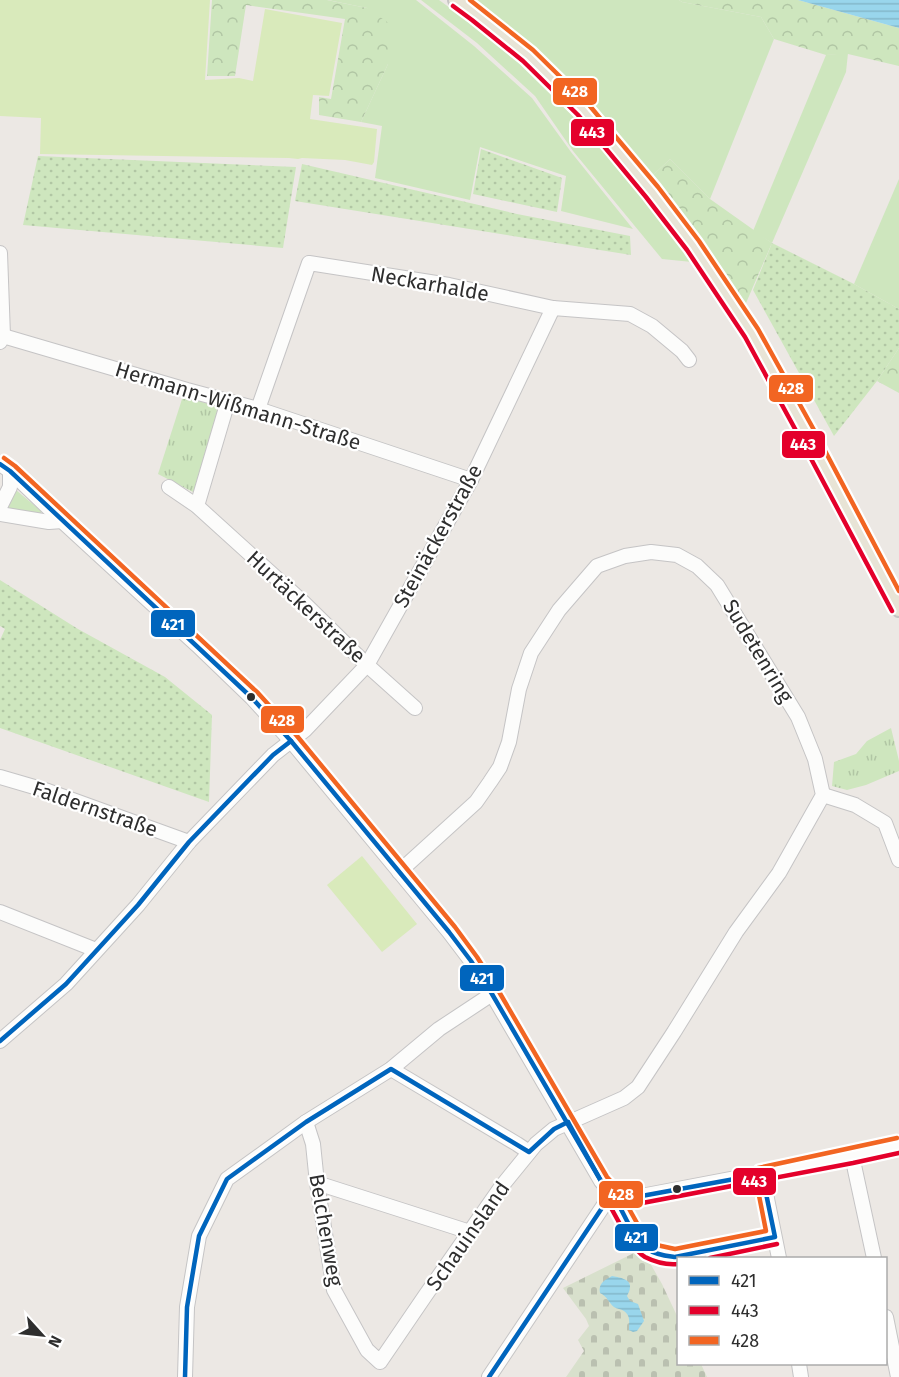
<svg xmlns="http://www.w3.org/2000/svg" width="899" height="1377" font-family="'Fira Sans',sans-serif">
<defs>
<pattern id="forest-crowns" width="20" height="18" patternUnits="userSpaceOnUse" patternTransform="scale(1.5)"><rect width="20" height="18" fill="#cee6be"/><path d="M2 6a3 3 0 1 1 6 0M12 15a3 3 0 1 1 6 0" fill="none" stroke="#b1c6a4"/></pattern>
<pattern id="cemetery-stones" width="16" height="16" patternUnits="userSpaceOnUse" patternTransform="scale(1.5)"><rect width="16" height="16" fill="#d8e0cc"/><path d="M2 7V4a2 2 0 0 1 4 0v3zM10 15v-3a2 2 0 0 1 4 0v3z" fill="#bac0b0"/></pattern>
<pattern id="park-tufts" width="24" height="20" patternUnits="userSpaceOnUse" patternTransform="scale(1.5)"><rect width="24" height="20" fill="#cee6be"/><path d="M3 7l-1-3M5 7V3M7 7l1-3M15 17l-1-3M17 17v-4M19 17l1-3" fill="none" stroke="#b1c6a4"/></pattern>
<pattern id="garden-dots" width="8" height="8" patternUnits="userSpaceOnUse" patternTransform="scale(1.5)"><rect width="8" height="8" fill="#cee6be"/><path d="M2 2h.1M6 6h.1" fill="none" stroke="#b1c6a4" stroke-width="1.8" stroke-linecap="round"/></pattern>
<pattern id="water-rules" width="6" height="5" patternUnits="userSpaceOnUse" patternTransform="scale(1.5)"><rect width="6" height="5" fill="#99d6ec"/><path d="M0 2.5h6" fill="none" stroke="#84b8cb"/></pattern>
</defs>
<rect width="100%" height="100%" fill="#ece8e4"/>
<g fill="#cee6be">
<path d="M328,0H416L474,46L532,98L571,152L633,229L561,211L566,176L480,147L470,200L375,178L382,126L361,122L388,64L367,8Z"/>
<path d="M421,0H439L511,52L589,127L692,262L662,259L573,151L535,96L477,43Z"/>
<path d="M471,0H679L682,2L761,17L774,39L710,199L670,159L652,176C595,114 542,47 471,0Z"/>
<path d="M848,53L846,72L772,243L753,231L826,55Z"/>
<path d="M899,179V309L854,284Z"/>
<path d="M16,490L41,511V514L39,515L7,511L6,507Z"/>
</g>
<g fill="url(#forest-crowns)">
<path d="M212,0H327L367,8L390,24L388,64L361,122L319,115V97L331,99L345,19L246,5L235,76H207Z"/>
<path d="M679,0H798L899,28V66L848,54L826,55L774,39L761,17L682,2Z"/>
<path d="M670,159L710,199L772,243L743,310L652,176Z"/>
<path d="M899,348V393L877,381Z"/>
</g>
<path fill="url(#cemetery-stones)" d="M642,1249L662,1284L678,1318V1364H701L707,1377H566L584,1351L578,1340L589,1326L586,1319L563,1288Z"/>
<g fill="url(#park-tufts)">
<path d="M183,396L212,405L216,408L218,414L195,493L158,474Z"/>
<path d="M891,728L899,761V771L866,785L847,790L832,786L834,762L856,754L867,741Z"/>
</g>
<g fill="url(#garden-dots)">
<path d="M481,149L562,178L557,212L473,194Z"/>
<path d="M38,156L296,167L283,248L23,225Z"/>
<path d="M302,164L517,214L630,236L631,255L295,201Z"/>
<path d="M772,243L854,284L899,309V348L877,381L834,436L753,290Z"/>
<path d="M0,580L78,629L165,677L212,715L209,802L0,728V640L5,629L0,626Z"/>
</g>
<g fill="#d9eabb">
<path d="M0,0H210L205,80L239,78L253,81L265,9L342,23L329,96L313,95L310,119L377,129L374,162L372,165L345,160L302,158L298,159L289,158L40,154L41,118L0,116Z"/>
<path d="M362,856L417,924L382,952L327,885Z"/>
</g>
<g fill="url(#water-rules)">
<path d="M798,0H899V28Z"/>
<path d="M612,1276C618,1277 631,1279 630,1287C630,1291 628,1293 627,1296L630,1301L638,1304L644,1321L637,1331L633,1332L629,1330C629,1323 631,1316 624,1311C621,1309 617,1309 614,1307C608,1302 608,1297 600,1293C598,1283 605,1280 612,1276Z"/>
</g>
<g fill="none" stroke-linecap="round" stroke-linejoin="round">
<defs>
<g id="minor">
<path d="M0,253L3,336L0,342"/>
<path d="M3,336L187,390L258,409L471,480"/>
<path d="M258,409L309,263L449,285L553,308L630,314L652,326L682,351L689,360"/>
<path d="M0,464L10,471L62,521L197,645L252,698L291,741L449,932L471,961L492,994L601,1181C611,1194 619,1198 636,1197L852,1156L899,1145"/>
<path d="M169,487L197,506L305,604L367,665L415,708"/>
<path d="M197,506L228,401"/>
<path d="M0,507L10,487V471"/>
<path d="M0,514L49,522L62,521"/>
<path d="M0,777L48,791L189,842"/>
<path d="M823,795L855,805L885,823L899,860"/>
<path d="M0,912L96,950"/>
<path d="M0,1041L66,984L138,905L189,842L273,755L305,730L367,665L471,480L553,308"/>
<path d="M391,1069L517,1144L529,1152"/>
<path d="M306,1122L313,1144L317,1183L334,1290L367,1350L380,1362L425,1296L501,1187L536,1144L554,1129L624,1098L638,1087L674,1032L736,932L779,873L823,795L815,759L798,717L717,585L697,566L677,555L651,552L625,556L597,566L559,610L531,653L519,689L509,742L500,767L490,782L476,802L399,872"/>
<path d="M852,1156L874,1258"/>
<path d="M762,1174L779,1258"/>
<path d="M317,1183L470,1232"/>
<path d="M886,1317L898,1377"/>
<path d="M799,1364L801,1377"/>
<path d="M185,1377L187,1307L199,1236L227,1179L306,1122L391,1069L439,1029L492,994"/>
<path d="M489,1377L612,1193"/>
</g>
<path id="major" d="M457,0L477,14L528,55L558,83L584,110L652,192L693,246L751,333L807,434L889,587L899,608"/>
</defs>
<use href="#minor" stroke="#c5c4c5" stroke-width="16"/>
<use href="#major" stroke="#c6c5c4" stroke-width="20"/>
<use href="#minor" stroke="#fcfcfb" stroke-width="14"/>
<use href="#major" stroke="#e8e4d6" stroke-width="16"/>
<defs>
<g id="bus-1">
<path d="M0,464L10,471L252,698L291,741L449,932L471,961L492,994L601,1181"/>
<path d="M0,1041L66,984L138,905L189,842L273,755L291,741"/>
<path d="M568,1122L601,1181"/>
<path d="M762,1174L775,1237L675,1257C667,1256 655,1255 648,1249C630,1237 623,1206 609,1190L620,1196L636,1197Z"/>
<path d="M185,1377L187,1307L199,1236L227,1179L306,1122L391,1069L529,1152L554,1129L568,1122"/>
<path d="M489,1377L612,1193"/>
</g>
<g id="bus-2">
<path d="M453,6L472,20L523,61L578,115L646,197L687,250L745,337L800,438L892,611"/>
<path d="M605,1197C614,1212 631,1249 645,1257C655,1262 668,1265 678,1264"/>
<path d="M610,1200L626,1205L637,1204L853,1163L899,1153"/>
<path d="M710,1258L777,1244"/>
</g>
<g id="bus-3">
<path d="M470,0L533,50L589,105L658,187L699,241L758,329L814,430L899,591"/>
<path d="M4,458L15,466L258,693L297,736L455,927L477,957L498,990L607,1177L618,1189L642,1232L652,1244L675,1249L766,1231L755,1175V1171L758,1168L897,1138"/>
</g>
</defs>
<use href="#bus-1" stroke="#fff" stroke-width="9"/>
<use href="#bus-2" stroke="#fff" stroke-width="9"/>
<use href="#bus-3" stroke="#fff" stroke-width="9"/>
<use href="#bus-1" stroke="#0065bd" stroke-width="4.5"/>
<use href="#bus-2" stroke="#e4002b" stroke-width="4.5"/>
<use href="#bus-3" stroke="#f26522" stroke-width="4.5"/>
</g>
<g fill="#2e2e2e" stroke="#fff" stroke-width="2">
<circle cx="251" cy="697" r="5"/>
<circle cx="677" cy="1189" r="5"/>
</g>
<g text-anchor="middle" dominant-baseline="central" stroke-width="4.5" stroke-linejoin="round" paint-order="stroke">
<g font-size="21" fill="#2e2e2e" stroke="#fff">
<text transform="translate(430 284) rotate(10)">Neckarhalde</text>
<text transform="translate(238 406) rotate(17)">Hermann-Wißmann-Straße</text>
<text transform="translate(438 536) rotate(-61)">Steinäckerstraße</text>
<text transform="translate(306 607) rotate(43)">Hurtäckerstraße</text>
<text transform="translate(758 651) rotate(59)">Sudetenring</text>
<text transform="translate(95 809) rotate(19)">Faldernstraße</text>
<text transform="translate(326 1230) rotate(80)">Belchenweg</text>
<text transform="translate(468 1236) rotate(-55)">Schauinsland</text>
</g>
</g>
<g stroke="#fff" stroke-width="2">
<rect x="552" y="77" width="46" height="29" rx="6" fill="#f26522"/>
<rect x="570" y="118" width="45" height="29" rx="6" fill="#e4002b"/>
<rect x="768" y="374" width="46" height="29" rx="6" fill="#f26522"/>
<rect x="781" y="430" width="45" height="29" rx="6" fill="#e4002b"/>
<rect x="150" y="609" width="46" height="29" rx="6" fill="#0065bd"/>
<rect x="260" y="705" width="45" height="29" rx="6" fill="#f26522"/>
<rect x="459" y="964" width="46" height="28" rx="6" fill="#0065bd"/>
<rect x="732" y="1167" width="45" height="29" rx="6" fill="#e4002b"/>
<rect x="598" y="1180" width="46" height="29" rx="6" fill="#f26522"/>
<rect x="614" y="1223" width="45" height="29" rx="6" fill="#0065bd"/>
</g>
<g font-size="16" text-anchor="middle" font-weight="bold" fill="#fff">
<text x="575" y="97">428</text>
<text x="592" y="138">443</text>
<text x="791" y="394">428</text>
<text x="803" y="450">443</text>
<text x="173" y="630">421</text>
<text x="282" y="726">428</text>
<text x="482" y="984">421</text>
<text x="754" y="1187">443</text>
<text x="621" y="1200">428</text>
<text x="636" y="1243">421</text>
</g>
<rect x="677" y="1257" width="210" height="108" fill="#ffffff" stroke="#ababab" stroke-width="1.5"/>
<rect x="689" y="1276" width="30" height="9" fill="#0065bd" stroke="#ababab" stroke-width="1.5"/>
<text x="731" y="1287" font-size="18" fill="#2e2e2e">421</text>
<rect x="689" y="1306" width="30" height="9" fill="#e4002b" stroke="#ababab" stroke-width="1.5"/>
<text x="731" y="1317" font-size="18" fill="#2e2e2e">443</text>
<rect x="689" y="1336" width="30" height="9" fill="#f26522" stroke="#ababab" stroke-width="1.5"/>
<text x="731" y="1347" font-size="18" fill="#2e2e2e">428</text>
<g transform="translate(42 1335) rotate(117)" stroke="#ffffff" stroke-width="4.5" paint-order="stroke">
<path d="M0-4.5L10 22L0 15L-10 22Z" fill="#2e2e2e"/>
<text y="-9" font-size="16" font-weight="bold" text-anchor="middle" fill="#2e2e2e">N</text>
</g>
</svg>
